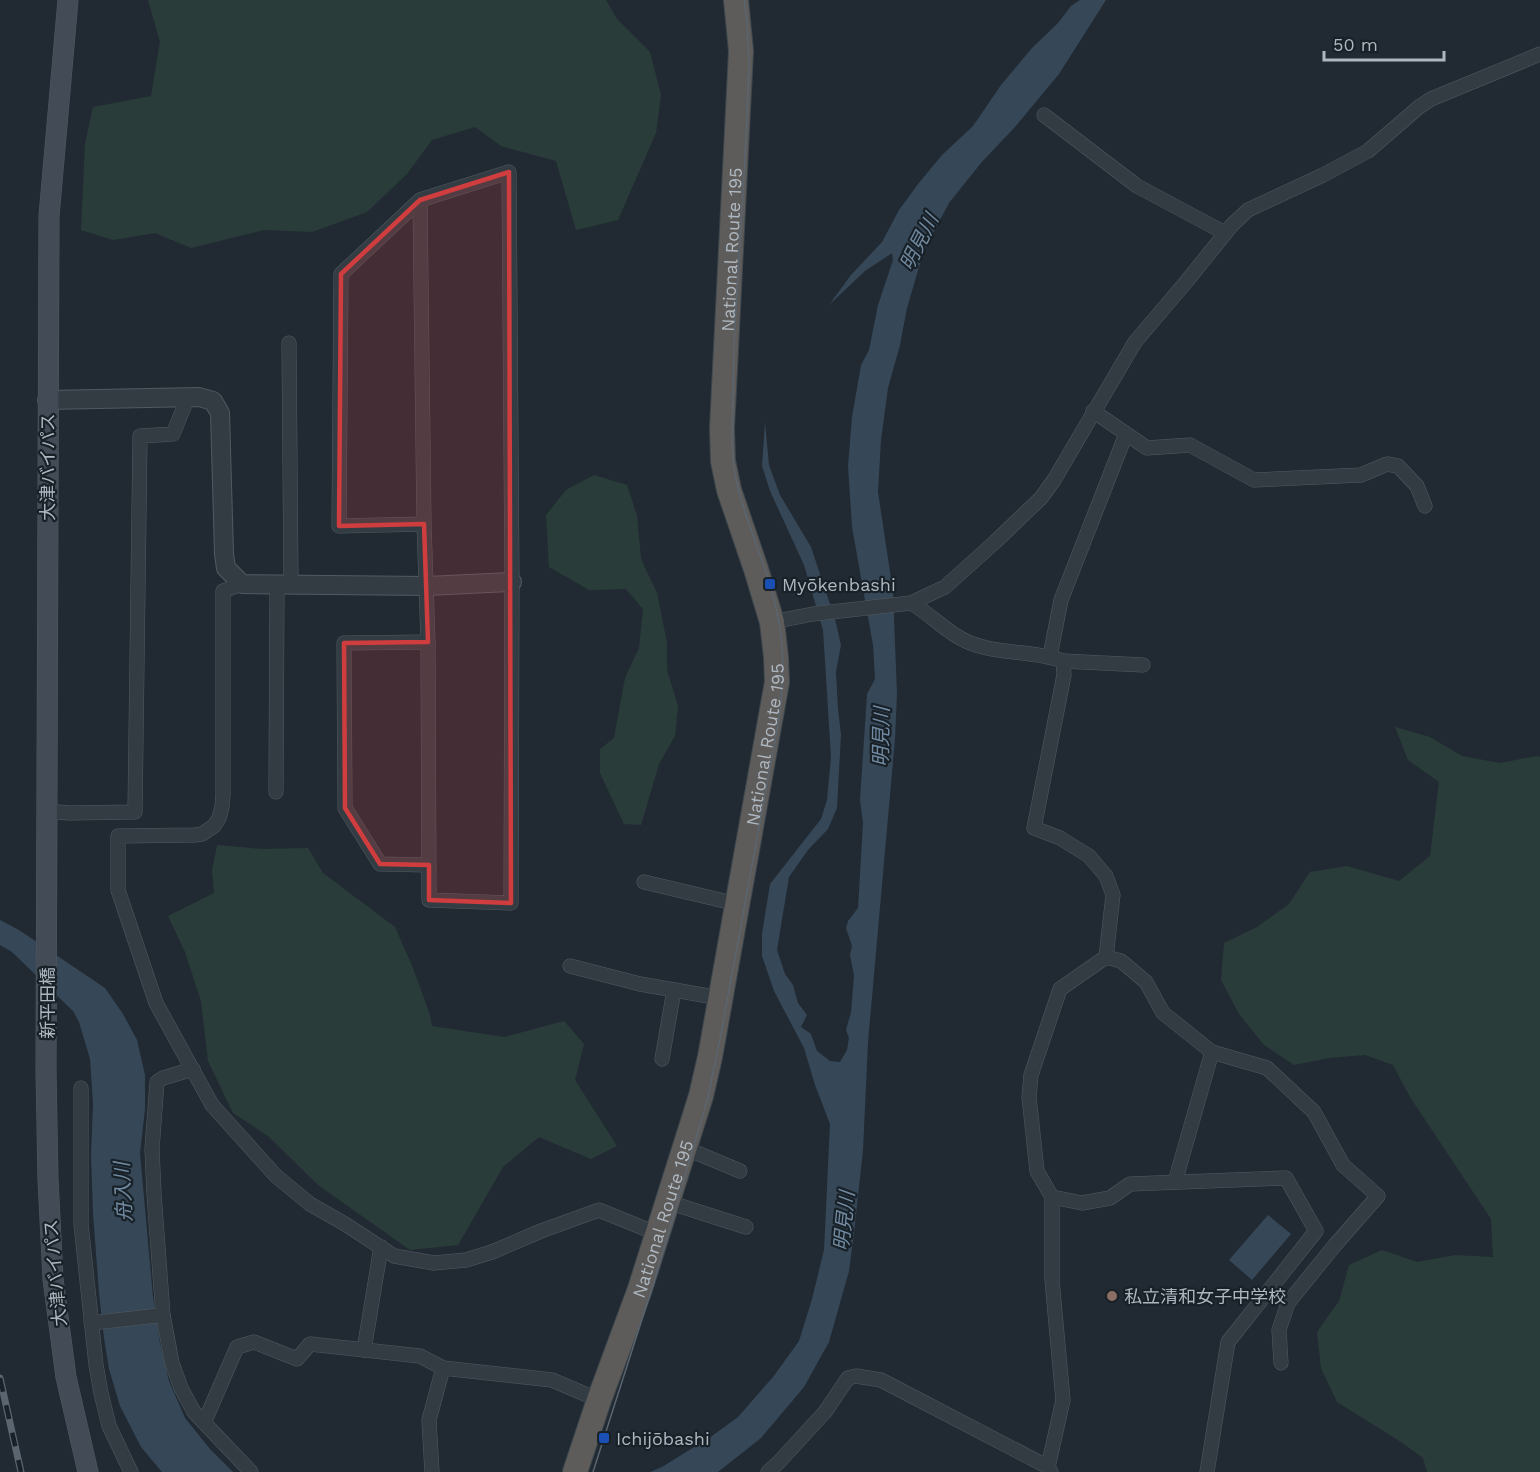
<svg xmlns="http://www.w3.org/2000/svg" width="1540" height="1472" font-family="'Work Sans','Noto Sans JP',sans-serif">
<rect width="100%" height="100%" fill="#212a32"/>
<g fill="#2a3c3a">
<path d="M148,0H606L617,19L650,52L661,95L656,133L618,220L576,230L556,161L501,146L475,127L432,140L407,174L367,212L312,232L264,230L191,248L155,233L113,240L81,230L85,144L93,107L151,96L160,42Z"/>
<path d="M594,475L627,485L637,516L641,559L657,593L667,643V670L678,706L675,736L659,764L641,825L624,824L600,773V749L614,738L625,678L639,648L643,609L626,589L589,590L549,567L546,515L566,490Z"/>
<path d="M1395,727L1430,737L1462,756L1500,763L1537,756L1540,757V1472H1427L1423,1458L1401,1442L1337,1402L1321,1368L1317,1332L1339,1301L1349,1265L1382,1250L1417,1262L1455,1255L1493,1257L1491,1219L1410,1097L1393,1065L1365,1055L1329,1058L1294,1065L1264,1045L1239,1014L1221,980L1224,943L1257,927L1289,904L1310,872L1347,866L1399,881L1430,856L1439,782L1408,760Z"/>
<path d="M217,845L263,849L308,848L323,873L395,927L413,968L430,1015L432,1026L504,1037L564,1021L584,1044L575,1080L617,1146L591,1159L539,1137L503,1167L458,1245L410,1250L318,1185L268,1136L233,1113L208,1061L201,1001L185,952L168,916L214,893L212,871Z"/>
</g>
<g fill="#364758">
<path d="M1080,0H1106L1059,74L1015,127L981,163L949,203L924,250L907,308L900,345L888,388L881,440L878,492L893,592L897,694L895,739L868,1042L863,1150L854,1233L849,1271L829,1342L804,1387L761,1438L718,1472H650L662,1467L712,1436L738,1417L773,1377L799,1341L812,1299L824,1250L830,1124L815,1085L804,1048L774,991L762,956V934L770,884L821,819L827,800L831,757L823,630L804,565L770,491L762,466L765,422L769,465L780,495L811,547L835,619L841,645L836,672L838,709L841,735L837,808L828,829L808,850L789,877L777,950L785,974L793,985L798,1003L807,1015L801,1027L811,1034L817,1051L830,1061L840,1062L847,1050L849,1038L846,1030L851,1012L854,976L850,955L852,946L846,928L848,921L858,908L863,823L860,800L867,694L875,679L873,645L852,527L848,466L852,417L861,365L869,350L878,305L893,260L892,253L865,271L829,305L851,275L882,242L899,210L918,184L942,155L973,126L1001,85L1032,48L1058,23L1071,6Z"/>
<path d="M0,920L19,930L105,988L123,1014L137,1040L145,1075V1109L140,1153L153,1297L160,1343L169,1381L185,1418L210,1449L233,1472H162L141,1447L120,1406L109,1369L104,1338L99,1293L93,1213L91,1155L93,1104L90,1059L79,1022L73,1011L12,952L0,945Z"/>
<path d="M1268,1215L1291,1234L1252,1280L1229,1260Z"/>
</g>
<g fill="none" stroke-linecap="round" stroke-linejoin="round">
<defs>
<g id="minor">
<path d="M1044,115L1137,186L1225,233"/>
<path d="M420,200L424,524L428,642L429,900L511,903L512,582L509,172L420,200L341,274L339,526L424,524"/>
<path d="M289,343L291,584"/>
<path d="M1093,411L1147,448L1190,445L1254,480L1361,475L1387,464L1398,466L1417,486L1425,506"/>
<path d="M242,584L223,591V794L222,807L219,818L214,826L202,834L195,835L118,836V890L156,1003L212,1105L276,1176L310,1204L345,1224L394,1256L434,1263L466,1260L492,1252L541,1231L599,1210L658,1234"/>
<path d="M911,603C931,614 946,633 968,642C998,655 1032,650 1063,661L1064,675L1034,828L1060,838L1089,856L1106,876L1113,895L1106,957L1121,961L1146,982L1163,1013L1212,1052L1267,1068L1314,1112L1343,1165L1378,1196L1335,1245L1288,1303L1279,1330L1281,1363"/>
<path d="M772,622L813,614L911,603L945,587L995,542L1041,498L1054,480L1135,342L1186,282L1232,225L1248,210L1323,175L1368,151L1419,107L1431,99L1540,54"/>
<path d="M428,642L344,643L345,808L380,864L429,865"/>
<path d="M1050,656L1061,600L1126,434"/>
<path d="M1063,661L1143,665"/>
<path d="M276,792L277,584"/>
<path d="M47,811L69,813L135,812L140,436L173,434L188,397"/>
<path d="M644,882L737,904"/>
<path d="M570,966L640,984L720,998"/>
<path d="M662,1059L674,990"/>
<path d="M193,1069L163,1078L157,1082L152,1149L154,1194L163,1315L172,1363L181,1388L194,1412L251,1472"/>
<path d="M81,1088V1224L96,1365L101,1393L109,1426L131,1472"/>
<path d="M685,1148L740,1171"/>
<path d="M1175,1182L1212,1052"/>
<path d="M1052,1197L1082,1203L1110,1198L1130,1184L1286,1178L1316,1231L1228,1342L1207,1472"/>
<path d="M668,1202L746,1227"/>
<path d="M91,1323L163,1315"/>
<path d="M364,1350L381,1247"/>
<path d="M204,1423L237,1347L254,1342L297,1359L310,1344L420,1356L443,1368L552,1380L599,1400"/>
<path d="M1048,1467L1063,1400L1052,1280V1197L1037,1171L1029,1097L1031,1075L1060,989L1106,957"/>
<path d="M432,1472L429,1420L443,1368"/>
<path d="M768,1472L778,1463L825,1412L848,1378L856,1376L881,1380L1048,1467L1051,1472"/>
</g>
<path id="tertiary" d="M47,400L199,397L213,401L220,413L224,554L226,568L242,584L427,586L512,582"/>
<path id="secondary" d="M68,0L49,216L46,1071L48,1179L53,1279L66,1377L88,1472"/>
<g id="trunk">
<path id="s1" d="M575,1472L599,1400L640,1289L701,1096L710,1057L777,682L776,657L772,622L756,569L729,490L723,461L722,428L741,51L736,0"/>
</g>
</defs>
<use href="#minor" stroke="#515a61" stroke-width="15"/>
<use href="#tertiary" stroke="#515a61" stroke-width="20"/>
<use href="#secondary" stroke="#515a61" stroke-width="21"/>
<use href="#trunk" stroke="#3e474e" stroke-width="26"/>
<use href="#minor" stroke="#343c43" stroke-width="14"/>
<use href="#tertiary" stroke="#343c43" stroke-width="18"/>
<use href="#secondary" stroke="#424b56" stroke-width="20"/>
<use href="#trunk" stroke="#5d5c5a" stroke-width="24"/>
<path stroke="#5b656f" stroke-width="1.5" d="M593,1472L653,1285L707,1101L720,1039L779,719C785,668 785,635 770,585C758,544 737,501 733,459C731,439 732,420 733,400C733,374 734,349 735,323C740,235 747,148 749,60L747,22L744,0"/>
<defs>
<path id="rail" d="M0,1378L21,1472"/>
</defs>
<use href="#rail" stroke="#5b656f" stroke-width="7"/>
<use href="#rail" stroke="#192128" stroke-width="4.5" stroke-dasharray="14" stroke-linecap="butt"/>
</g>
<path fill="#d03d3f" fill-opacity="0.2" stroke="#d03d3f" stroke-width="4.5" stroke-linejoin="round" d="M509,172L511,903L429,900V865L380,864L345,808L344,643L428,642L424,524L339,526L341,274L420,200Z"/>
<g fill="#1a4fb4" stroke="#192128" stroke-width="2">
<rect x="764" y="578" width="12" height="12" rx="3"/>
<rect x="598" y="1432" width="12" height="12" rx="3"/>
</g>
<circle fill="#8d6e63" stroke="#192128" stroke-width="2" cx="1112" cy="1296" r="6"/>
<g text-anchor="middle" dominant-baseline="central" stroke-width="4.5" stroke-linejoin="round" paint-order="stroke">
<g font-size="18" fill="#aeb7c0" stroke="#192128">
<text stroke="none"><textPath href="#s1" startOffset="1258">National Route 195</textPath></text>
<text transform="translate(47 467) rotate(-90)">大津バイパス</text>
<text stroke="none"><textPath href="#s1" startOffset="754">National Route 195</textPath></text>
<text transform="translate(47 1003) rotate(-90)">新平田橋</text>
<text stroke="none"><textPath href="#s1" startOffset="268">National Route 195</textPath></text>
<text transform="translate(55 1273) rotate(-95)">大津バイパス</text>
</g>
<g font-size="18" fill="#aeb7c0" stroke="#192128" text-anchor="start">
<text x="782" y="584">Myōkenbashi</text>
<text x="1124" y="1296">私立清和女子中学校</text>
<text x="616" y="1438">Ichijōbashi</text>
</g>
<g font-size="20" font-style="italic" fill="#718aa1" stroke="#192128">
<text transform="translate(919 242) rotate(-63)">明見川</text>
<text transform="translate(881 737) rotate(-89)">明見川</text>
<text transform="translate(123 1192) rotate(-93)">舟入川</text>
<text transform="translate(844 1221) rotate(-84)">明見川</text>
</g>
</g>
<path d="M1324 51v9h120v-9" fill="none" stroke="#aeb7c0" stroke-width="3"/>
<text x="1333" y="51" font-size="18" fill="#aeb7c0" stroke="#192128" stroke-width="4.5" paint-order="stroke">50 m</text>
</svg>
